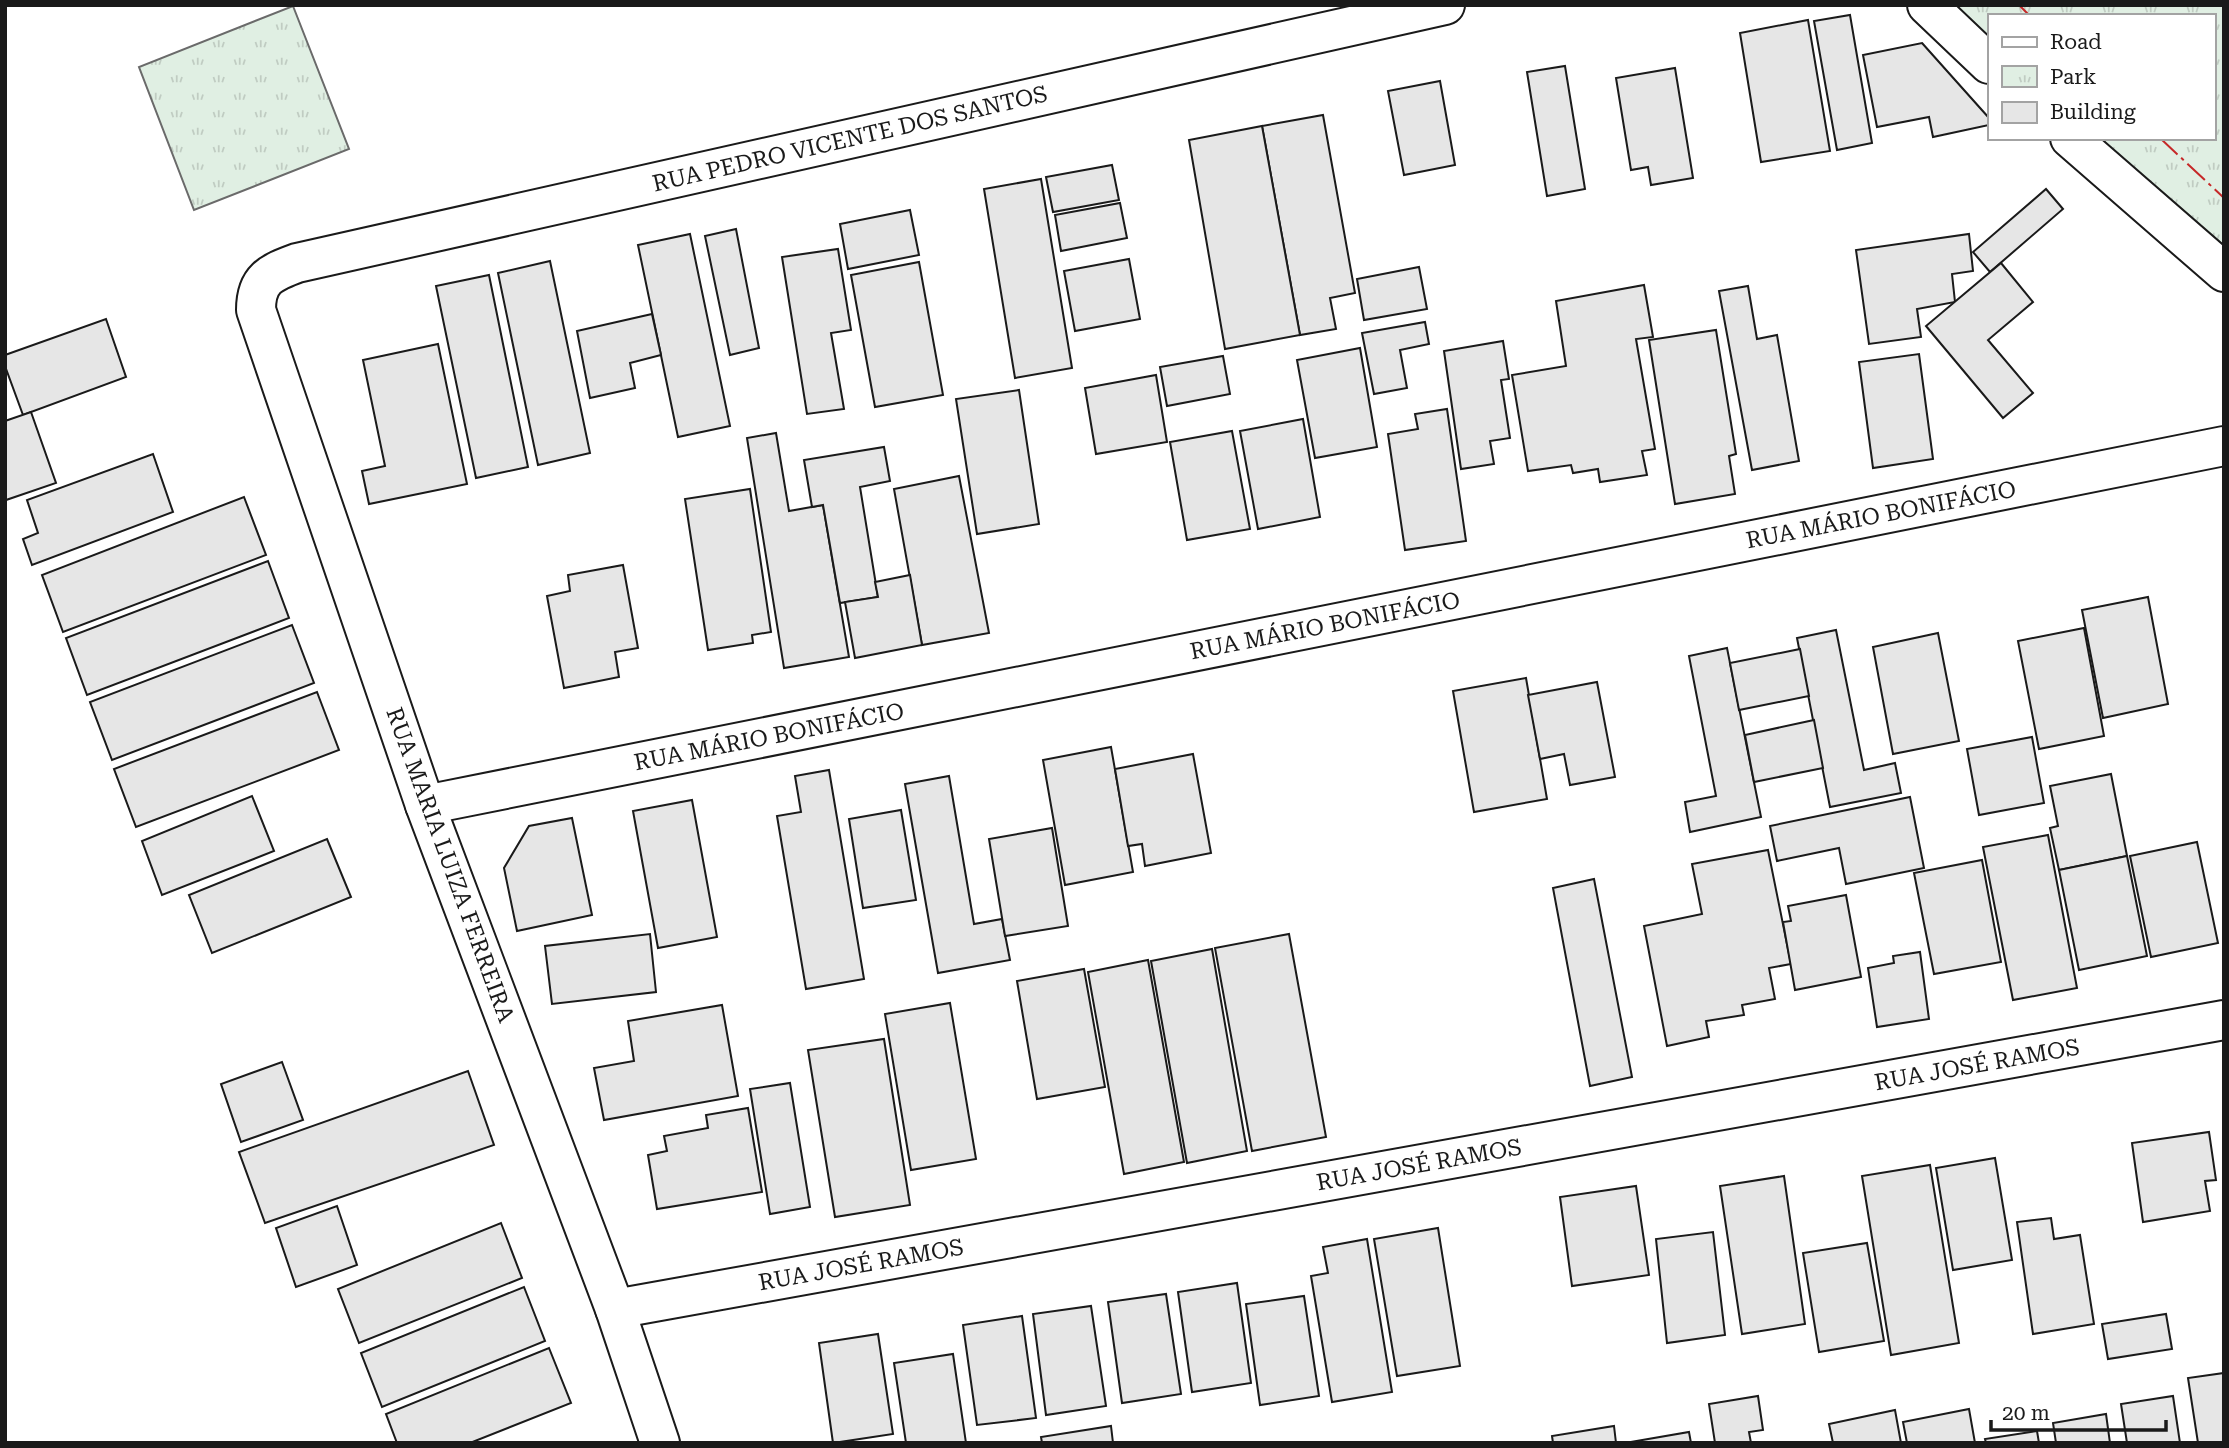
<svg xmlns="http://www.w3.org/2000/svg" width="2229" height="1448" font-family="'Roboto Serif',serif">
<defs>
<pattern id="park-tufts" width="24" height="20" patternUnits="userSpaceOnUse" patternTransform="scale(1.75)"><rect width="24" height="20" fill="#e0efe3"/><path d="M3 7l-1-3M5 7V3M7 7l1-3M15 17l-1-3M17 17v-4M19 17l1-3" fill="none" stroke="#c0ccc2"/></pattern>
</defs>
<rect width="100%" height="100%" fill="#fff"/>
<g fill="url(#park-tufts)" stroke="#6a6a6a" stroke-width="2">
<path d="M1931,5H2224V275L2075,138H2213V16H1989V59Z"/>
<path d="M293,6L349,149L194,210L139,67Z"/>
</g>
<g fill="#e6e6e6" stroke="#1a1a1a" stroke-width="2">
<path d="M1850,15L1872,143L1837,150L1814,21Z"/>
<path d="M1808,20L1830,151L1761,162L1740,33Z"/>
<path d="M1922,43L1989,118V125L1933,137L1929,117L1877,127L1863,55Z"/>
<path d="M1565,66L1585,189L1547,196L1527,72Z"/>
<path d="M1675,68L1693,178L1651,185L1648,167L1631,170L1616,78Z"/>
<path d="M1440,81L1455,165L1404,175L1388,91Z"/>
<path d="M1323,115L1355,293L1330,298L1336,329L1300,335L1262,126Z"/>
<path d="M1262,126L1300,335L1225,349L1189,140Z"/>
<path d="M1112,165L1119,200L1053,212L1046,177Z"/>
<path d="M1041,179L1072,368L1015,378L984,189Z"/>
<path d="M2046,189L2063,209L1990,272L1973,252Z"/>
<path d="M1120,203L1127,238L1061,251L1055,215Z"/>
<path d="M910,210L919,255L848,269L840,224Z"/>
<path d="M736,229L759,348L730,355L705,236Z"/>
<path d="M690,234L730,426L678,437L638,245Z"/>
<path d="M1969,234L1973,271L1952,274L1955,302L1917,309L1921,337L1869,344L1856,250Z"/>
<path d="M838,249L851,330L831,333L844,409L807,414L782,257Z"/>
<path d="M1129,259L1140,319L1075,331L1064,271Z"/>
<path d="M550,261L590,453L538,465L498,273Z"/>
<path d="M919,262L943,395L875,407L851,275Z"/>
<path d="M2001,263L2033,302L1988,340L2033,393L2003,418L1926,326Z"/>
<path d="M1419,267L1427,309L1364,320L1357,279Z"/>
<path d="M489,275L528,467L476,478L436,286Z"/>
<path d="M1644,285L1653,337L1636,339L1655,449L1642,451L1647,475L1600,482L1598,469L1573,473L1571,465L1528,471L1512,375L1566,366L1556,301Z"/>
<path d="M1748,286L1757,339L1777,335L1799,461L1752,470L1719,291Z"/>
<path d="M652,314L661,355L630,363L635,388L590,398L577,331Z"/>
<path d="M106,319L126,377L23,415L5,366V355Z"/>
<path d="M1425,322L1429,344L1400,350L1407,388L1374,394L1362,333Z"/>
<path d="M1716,330L1736,454L1729,456L1735,494L1675,504L1649,340Z"/>
<path d="M1503,341L1509,379L1501,380L1510,438L1490,441L1494,464L1461,469L1444,351Z"/>
<path d="M438,344L467,484L369,504L362,471L385,466L363,360Z"/>
<path d="M1360,348L1377,447L1315,458L1297,360Z"/>
<path d="M1919,354L1933,459L1873,468L1859,362Z"/>
<path d="M1223,356L1230,394L1167,406L1160,367Z"/>
<path d="M1156,375L1167,442L1096,454L1085,388Z"/>
<path d="M1019,390L1039,524L977,534L956,399Z"/>
<path d="M1447,409L1466,541L1405,550L1388,434L1418,429L1415,414Z"/>
<path d="M31,412L56,483L6,500L5,421Z"/>
<path d="M1303,419L1320,517L1258,529L1240,431Z"/>
<path d="M1232,431L1250,529L1187,540L1170,442Z"/>
<path d="M776,433L789,511L823,505L849,657L784,668L747,438Z"/>
<path d="M884,447L890,481L860,487L878,597L840,603L823,505L812,507L804,460Z"/>
<path d="M153,454L173,512L32,565L23,539L38,533L27,500Z"/>
<path d="M959,476L989,633L922,645L894,489Z"/>
<path d="M750,489L771,632L752,635L753,643L708,650L685,499Z"/>
<path d="M244,497L266,555L63,632L42,575Z"/>
<path d="M268,561L289,618L87,695L66,638Z"/>
<path d="M623,565L638,648L615,652L619,677L564,688L547,596L570,591L568,575Z"/>
<path d="M910,575L922,645L855,658L845,602L878,597L875,582Z"/>
<path d="M2148,597L2168,704L2103,718L2082,610Z"/>
<path d="M292,625L314,683L112,760L90,702Z"/>
<path d="M2084,628L2104,736L2039,749L2018,641Z"/>
<path d="M1836,630L1864,770L1895,763L1901,793L1830,807L1797,638Z"/>
<path d="M1938,633L1959,741L1893,754L1873,647Z"/>
<path d="M1727,648L1761,817L1690,832L1685,802L1716,796L1689,656Z"/>
<path d="M1800,649L1809,696L1739,710L1730,663Z"/>
<path d="M1526,678L1547,799L1474,812L1453,691Z"/>
<path d="M1597,682L1615,777L1570,785L1564,754L1540,759L1528,695Z"/>
<path d="M317,692L339,750L136,827L114,769Z"/>
<path d="M1814,720L1823,768L1754,782L1745,735Z"/>
<path d="M2032,737L2044,803L1979,815L1967,749Z"/>
<path d="M1111,747L1133,872L1065,885L1043,760Z"/>
<path d="M1193,754L1211,853L1145,866L1142,844L1128,846L1115,769Z"/>
<path d="M829,770L864,979L806,989L777,816L801,812L795,776Z"/>
<path d="M2111,774L2127,856L2059,870L2050,828L2058,826L2050,786Z"/>
<path d="M949,776L974,924L1002,919L1010,960L938,973L905,784Z"/>
<path d="M252,796L274,851L162,895L142,841Z"/>
<path d="M1910,797L1924,868L1846,884L1839,848L1777,861L1770,826Z"/>
<path d="M692,800L717,937L658,948L633,811Z"/>
<path d="M901,810L916,900L863,908L849,819Z"/>
<path d="M572,818L592,915L517,931L504,868L529,826Z"/>
<path d="M1052,828L1068,926L1005,936L989,839Z"/>
<path d="M2048,835L2077,988L2013,1000L1983,847Z"/>
<path d="M327,839L351,897L212,953L189,895Z"/>
<path d="M2197,842L2218,943L2151,957L2130,856Z"/>
<path d="M1768,850L1791,964L1769,968L1775,999L1742,1005L1744,1015L1706,1021L1709,1037L1667,1046L1644,926L1702,914L1692,864Z"/>
<path d="M2127,856L2147,956L2079,970L2059,870Z"/>
<path d="M1982,860L2001,962L1934,974L1914,873Z"/>
<path d="M1594,879L1632,1077L1590,1086L1553,888Z"/>
<path d="M1846,895L1861,977L1795,990L1783,922L1791,921L1788,906Z"/>
<path d="M650,934L656,992L552,1004L545,946Z"/>
<path d="M1289,934L1326,1137L1252,1151L1215,948Z"/>
<path d="M1212,949L1247,1151L1187,1163L1151,961Z"/>
<path d="M1920,952L1929,1019L1877,1027L1868,968L1894,963L1893,956Z"/>
<path d="M1148,960L1184,1162L1124,1174L1088,972Z"/>
<path d="M1084,969L1105,1087L1037,1099L1017,981Z"/>
<path d="M950,1003L976,1159L911,1170L885,1014Z"/>
<path d="M722,1005L738,1096L604,1120L594,1068L634,1061L628,1021Z"/>
<path d="M884,1039L910,1205L835,1217L808,1050Z"/>
<path d="M282,1062L303,1120L241,1142L221,1084Z"/>
<path d="M468,1071L494,1145L265,1223L239,1152Z"/>
<path d="M790,1083L810,1207L770,1214L750,1089Z"/>
<path d="M748,1108L762,1192L657,1209L648,1155L667,1151L664,1136L708,1128L706,1115Z"/>
<path d="M2209,1132L2216,1180L2205,1181L2210,1211L2143,1222L2132,1143Z"/>
<path d="M1995,1158L2012,1260L1953,1270L1936,1168Z"/>
<path d="M1930,1165L1959,1343L1891,1355L1862,1176Z"/>
<path d="M1784,1176L1805,1324L1742,1334L1720,1186Z"/>
<path d="M1636,1186L1649,1275L1572,1286L1560,1197Z"/>
<path d="M337,1206L357,1265L296,1287L276,1228Z"/>
<path d="M2051,1218L2054,1239L2080,1235L2094,1324L2033,1334L2017,1222Z"/>
<path d="M501,1223L522,1278L359,1343L338,1289Z"/>
<path d="M1438,1228L1460,1366L1397,1376L1374,1239Z"/>
<path d="M1713,1232L1725,1335L1667,1343L1656,1239Z"/>
<path d="M1367,1239L1392,1392L1332,1402L1311,1276L1328,1273L1323,1247Z"/>
<path d="M1867,1243L1884,1341L1819,1352L1803,1253Z"/>
<path d="M1237,1283L1251,1383L1192,1392L1178,1292Z"/>
<path d="M524,1287L545,1341L382,1407L361,1353Z"/>
<path d="M1166,1294L1181,1394L1122,1403L1108,1302Z"/>
<path d="M1304,1296L1319,1396L1260,1405L1246,1304Z"/>
<path d="M1091,1306L1106,1406L1046,1415L1033,1314Z"/>
<path d="M2166,1314L2172,1349L2108,1359L2102,1324Z"/>
<path d="M1022,1316L1036,1418L977,1425L963,1325Z"/>
<path d="M878,1334L893,1434L833,1443L819,1343Z"/>
<path d="M549,1348L571,1403L470,1443H397L386,1414Z"/>
<path d="M953,1354L966,1443H906L894,1363Z"/>
<path d="M2224,1373V1443H2198L2188,1378Z"/>
<path d="M1758,1396L1763,1430L1749,1432L1751,1443H1715L1709,1404Z"/>
<path d="M2173,1396L2180,1443H2127L2121,1404Z"/>
<path d="M1969,1409L1975,1443H1907L1903,1422Z"/>
<path d="M1895,1410L1901,1443H1833L1829,1424Z"/>
<path d="M2106,1414L2110,1443H2056L2053,1423Z"/>
<path d="M1111,1426L1113,1443H1042L1041,1437Z"/>
<path d="M1614,1426L1616,1443H1553L1552,1436Z"/>
<path d="M2037,1431L2039,1443H1986L1985,1439Z"/>
<path d="M1689,1432L1691,1443H1625Z"/>
</g>
<g fill="none" stroke-linecap="round" stroke-linejoin="round">
<defs>
<g id="street">
<path d="M1927,5L1989,64"/>
<path d="M2070,138L2224,272"/>
<path d="M425,805L2224,446"/>
<path d="M615,1309L2224,1020"/>
<path d="M660,1443L615,1309L425,805L256,310C256,279 270,273 297,263L1445,5"/>
</g>
</defs>
<use href="#street" stroke="#1a1a1a" stroke-width="42"/>
<use href="#street" stroke="#fff" stroke-width="38"/>
<g stroke="#c62828" stroke-width="2" stroke-dasharray="24 5 3.5 5" stroke-linecap="butt">
<path d="M2019,5L2030,16"/>
<path d="M2160,138L2224,198"/>
</g>
</g>
<g text-anchor="middle" dominant-baseline="central" stroke-width="5" stroke-linejoin="round" paint-order="stroke">
<g font-size="23" fill="#1a1a1a" stroke="#fff">
<text transform="translate(850 139) rotate(-13)">RUA PEDRO VICENTE DOS SANTOS</text>
<text transform="translate(1881 515) rotate(-11)">RUA MÁRIO BONIFÁCIO</text>
<text transform="translate(1325 626) rotate(-11)">RUA MÁRIO BONIFÁCIO</text>
<text transform="translate(769 737) rotate(-11)">RUA MÁRIO BONIFÁCIO</text>
<text transform="translate(450 865) rotate(70)">RUA MARIA LUIZA FERREIRA</text>
<text transform="translate(1977 1065) rotate(-10)">RUA JOSÉ RAMOS</text>
<text transform="translate(1419 1165) rotate(-10)">RUA JOSÉ RAMOS</text>
<text transform="translate(861 1265) rotate(-10)">RUA JOSÉ RAMOS</text>
</g>
</g>
<rect width="2229" height="1448" fill="none" stroke="#1a1a1a" stroke-width="14"/>
<rect x="1988" y="14" width="228" height="126" fill="#ffffff" stroke="#a3a3a3" stroke-width="2"/>
<rect x="2002" y="37" width="35" height="10" fill="#ffffff" stroke="#a3a3a3" stroke-width="2"/>
<text x="2050" y="49" font-size="21" fill="#1a1a1a">Road</text>
<rect x="2002" y="66" width="35" height="21" fill="url(#park-tufts)" stroke="#a3a3a3" stroke-width="2"/>
<text x="2050" y="84" font-size="21" fill="#1a1a1a">Park</text>
<rect x="2002" y="102" width="35" height="21" fill="#e6e6e6" stroke="#a3a3a3" stroke-width="2"/>
<text x="2050" y="119" font-size="21" fill="#1a1a1a">Building</text>
<path d="M1991 1420v10h175v-10" fill="none" stroke="#1a1a1a" stroke-width="3.5"/>
<text x="2002" y="1420" font-size="21" fill="#1a1a1a" stroke="#ffffff" stroke-width="5" paint-order="stroke">20 m</text>
</svg>
